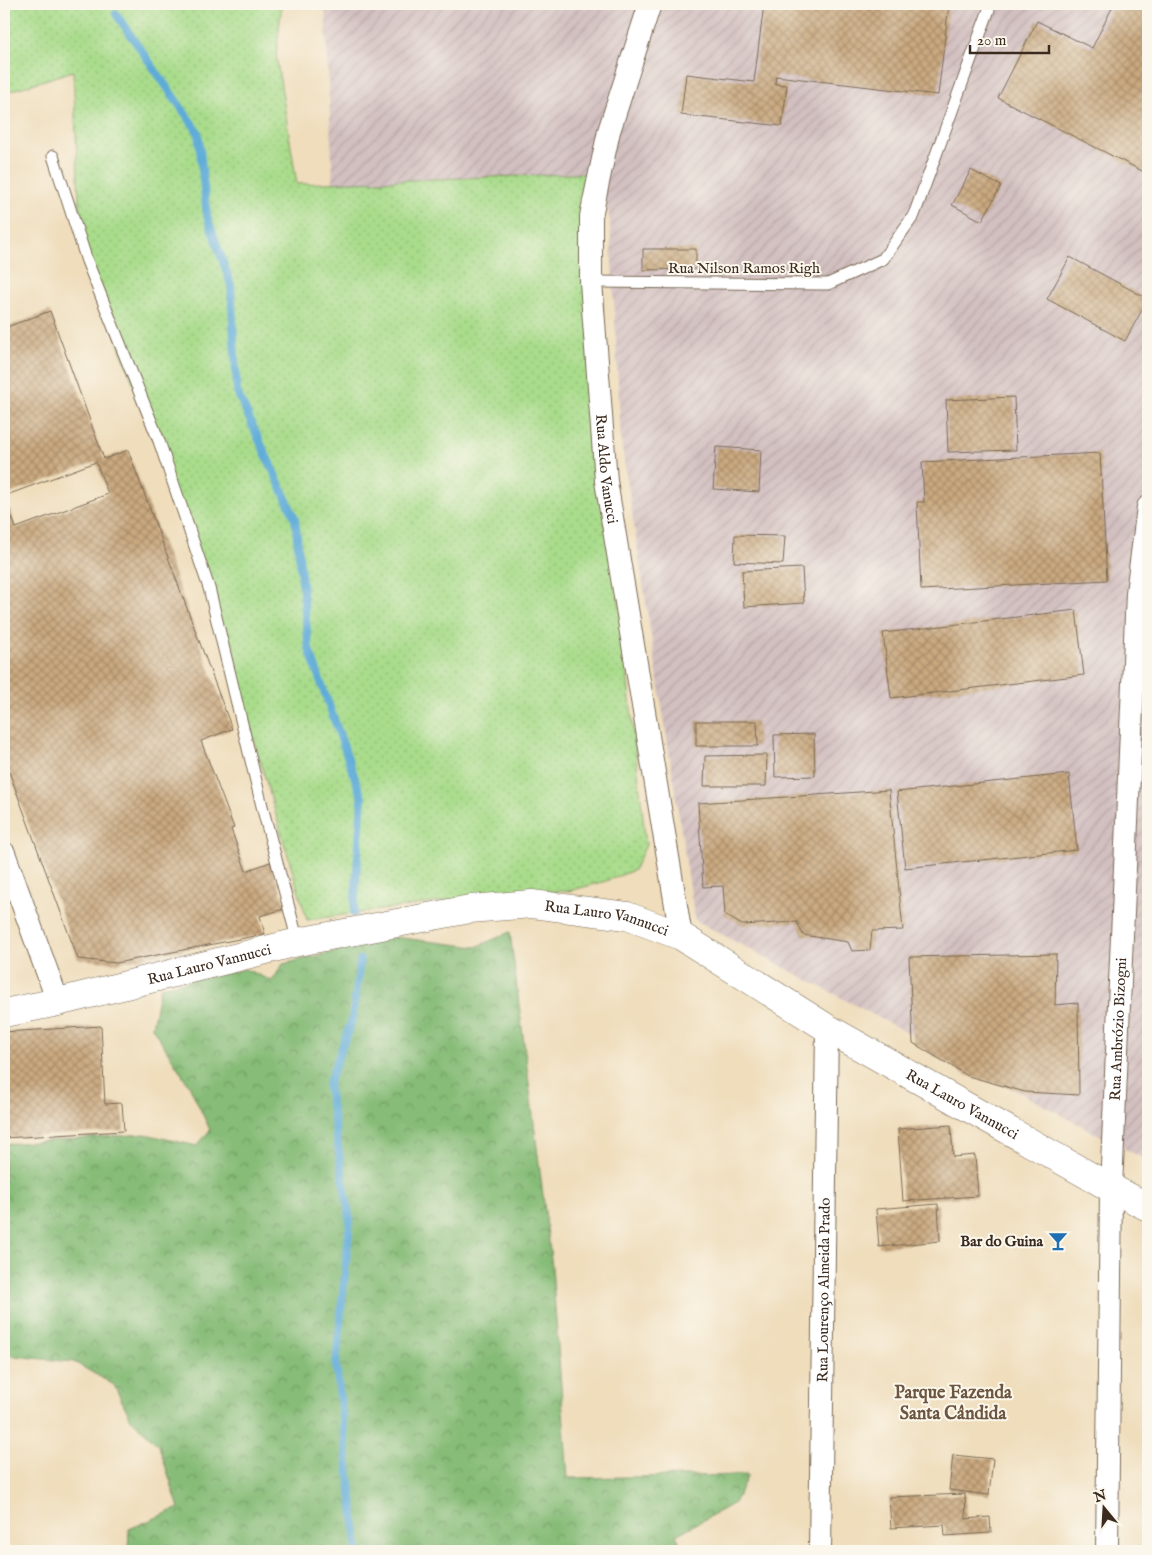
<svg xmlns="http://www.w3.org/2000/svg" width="1152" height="1555" font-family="'IM FELL English',serif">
<defs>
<pattern id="industrial-furrows" width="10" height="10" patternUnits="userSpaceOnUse" patternTransform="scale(1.25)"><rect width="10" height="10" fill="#d2bfc0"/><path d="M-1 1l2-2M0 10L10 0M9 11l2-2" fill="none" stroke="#b5a4a5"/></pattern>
<pattern id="grass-dots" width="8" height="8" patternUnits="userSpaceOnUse" patternTransform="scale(1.25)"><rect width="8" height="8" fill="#a9dc8b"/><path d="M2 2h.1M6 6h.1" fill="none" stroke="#92bd78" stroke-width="1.8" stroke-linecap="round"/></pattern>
<pattern id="forest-crowns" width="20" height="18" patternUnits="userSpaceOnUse" patternTransform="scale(1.25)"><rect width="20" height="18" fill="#86bc77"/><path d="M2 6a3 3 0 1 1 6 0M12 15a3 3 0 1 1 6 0" fill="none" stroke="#6f9961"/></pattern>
<pattern id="building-cross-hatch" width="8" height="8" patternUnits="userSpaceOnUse" patternTransform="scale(1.25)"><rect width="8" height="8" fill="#caa980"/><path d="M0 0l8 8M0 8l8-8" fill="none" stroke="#a58a68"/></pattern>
</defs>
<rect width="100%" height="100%" fill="#fbf7ec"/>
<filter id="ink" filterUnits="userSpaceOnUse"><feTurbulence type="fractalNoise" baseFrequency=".02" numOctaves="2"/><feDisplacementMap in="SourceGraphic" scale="10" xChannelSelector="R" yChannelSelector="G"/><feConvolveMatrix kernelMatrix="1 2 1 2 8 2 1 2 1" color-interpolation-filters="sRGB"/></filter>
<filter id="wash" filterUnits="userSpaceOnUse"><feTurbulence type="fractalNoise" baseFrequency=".0096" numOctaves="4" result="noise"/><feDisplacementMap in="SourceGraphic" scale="20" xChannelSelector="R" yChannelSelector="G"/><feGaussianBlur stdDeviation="1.12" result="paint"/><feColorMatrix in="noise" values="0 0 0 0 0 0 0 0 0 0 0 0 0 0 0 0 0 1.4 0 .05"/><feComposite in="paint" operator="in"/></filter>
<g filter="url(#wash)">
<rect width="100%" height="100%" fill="#efddbb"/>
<path fill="url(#industrial-furrows)" d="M325,4H1148V1161L695,920L621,441L610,221L600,173L333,183Z"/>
<path fill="url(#grass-dots)" stroke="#728354" d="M4,4H282L276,55L297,184L600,173L606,481L646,845L634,870L606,881L569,891L513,892L307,920L209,588L81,243L73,71L4,93Z"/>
<path fill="url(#forest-crowns)" stroke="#60734a" d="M510,932L552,1267L568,1478L748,1475L734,1503L676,1535L684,1551H128L129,1529L179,1508L159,1446L131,1419L114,1385L74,1362L4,1355V1144L145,1134L197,1146L210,1130L190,1087L152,1027L160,987L245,969L272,981L283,964L394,937L476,947Z"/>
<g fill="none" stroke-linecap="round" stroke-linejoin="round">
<g stroke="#5fabd8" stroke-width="8">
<path d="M116,14L198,132L207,216L231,285L237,392L295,518L309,649L362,798L354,913"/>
<path d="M358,1551L336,1364L350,1221L328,1085L353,1017L360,960"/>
</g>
</g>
<g id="blocks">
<g fill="url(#building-cross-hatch)">
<path d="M764,4H949L938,95L776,76L775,84L787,85L782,126L681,115L686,74L754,82Z"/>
<path d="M1114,4H1148V174L998,98L1037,21L1092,48Z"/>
<path d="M971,170L1001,186L982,221L952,205Z"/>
<path d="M643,249H696V269L643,270Z"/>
<path d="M1070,257L1148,299L1125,341L1047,299Z"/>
<path d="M50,311L104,459L128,450L232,729L201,741L234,828L231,829L246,871L270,862L287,908L260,916L265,934L116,963L78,959L4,758V510L9,508L16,528L108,494L96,462L4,496V328Z"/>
<path d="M1014,397L1016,450L948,452L946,400Z"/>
<path d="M716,447L761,450L759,492L713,489Z"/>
<path d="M1100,453L1107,580L921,590L917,502H924L922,462Z"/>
<path d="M735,535L785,536L783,564L734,562Z"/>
<path d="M802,568L804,603L744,607L742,571Z"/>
<path d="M1076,610L1084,675L891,698L883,633Z"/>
<path d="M696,721H757L758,746H696Z"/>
<path d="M814,734L815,776L775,777L774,735Z"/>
<path d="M767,755L766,786H704L705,756Z"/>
<path d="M1069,774L1077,850L905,868L897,792Z"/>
<path d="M889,790L903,930L872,931L870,950L852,951L848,942L803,935L797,922L742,925L725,915L723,886L703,887L698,803Z"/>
<path d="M1056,954L1055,1005L1078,1003L1079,1095L1025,1092L968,1076L913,1043L909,957Z"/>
<path d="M101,1026L105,1104L122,1103L124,1131L4,1138V1032Z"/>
<path d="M951,1125L953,1157L975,1155L978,1196L903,1201L898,1129Z"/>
<path d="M938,1204L940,1241L879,1247L876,1209Z"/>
<path d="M953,1455L993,1459L989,1495L949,1490Z"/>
<path d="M965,1494L966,1519L990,1517L991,1533L945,1536L944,1525L891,1528L889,1497Z"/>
</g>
</g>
</g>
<g filter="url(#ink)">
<use href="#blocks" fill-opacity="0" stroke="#7a6955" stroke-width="1"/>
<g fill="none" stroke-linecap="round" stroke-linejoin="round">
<defs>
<g id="lane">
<path d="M53,156L87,261L159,441L209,588L263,810L298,942"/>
<path d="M591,282L828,284L883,259L914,215L991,4"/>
</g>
<g id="street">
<path id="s1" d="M650,4L609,131L600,173L591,216V282L606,481L681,936"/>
<path d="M4,853L58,1002"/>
<path id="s2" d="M820,1551L827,1028"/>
<path id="s3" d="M1107,1551L1111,1188L1137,593L1148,507"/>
</g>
<g id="secondary">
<path id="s4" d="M4,1013L58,1002L298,942L470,909L532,904L627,916L681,936L827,1028L1111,1188L1148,1207"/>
</g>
</defs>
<use href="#lane" stroke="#7a6955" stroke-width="13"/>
<use href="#street" stroke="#7a6955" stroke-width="24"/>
<use href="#secondary" stroke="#7a6955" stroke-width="29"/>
<use href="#lane" stroke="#fff" stroke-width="11"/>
<use href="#street" stroke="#fff" stroke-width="22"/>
<use href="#secondary" stroke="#fff" stroke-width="28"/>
</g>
</g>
<defs>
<symbol id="bar-bare" viewBox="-9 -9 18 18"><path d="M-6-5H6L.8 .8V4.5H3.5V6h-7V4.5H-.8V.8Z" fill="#1f6fb2" stroke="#fbf7ec" stroke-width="2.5" paint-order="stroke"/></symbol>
</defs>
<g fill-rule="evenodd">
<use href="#bar-bare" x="1044" y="1227" width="28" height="28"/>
</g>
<g text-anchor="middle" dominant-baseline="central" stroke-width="4" stroke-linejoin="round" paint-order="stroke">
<g font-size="15" fill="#3b2a1e" stroke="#fbf7ec">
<text x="744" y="268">Rua Nilson Ramos Righ</text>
<text stroke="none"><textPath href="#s1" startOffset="474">Rua Aldo Vanucci</textPath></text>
<text stroke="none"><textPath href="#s4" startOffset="616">Rua Lauro Vannucci</textPath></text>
<text stroke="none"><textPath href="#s4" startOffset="211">Rua Lauro Vannucci</textPath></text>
<text stroke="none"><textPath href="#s3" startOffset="522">Rua Ambrózio Bizogni</textPath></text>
<text stroke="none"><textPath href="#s4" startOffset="1021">Rua Lauro Vannucci</textPath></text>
<text stroke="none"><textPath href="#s2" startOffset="261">Rua Lourenço Almeida Prado</textPath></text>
</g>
<g font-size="15" font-weight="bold" fill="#3b2a1e" stroke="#fbf7ec" text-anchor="end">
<text x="1043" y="1241">Bar do Guina</text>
</g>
<g font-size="18" font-weight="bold" fill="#6d5640" stroke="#fbf7ec">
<text x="953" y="1393">Parque Fazenda<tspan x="953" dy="21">Santa Cândida</tspan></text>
</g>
</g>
<rect width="1152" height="1555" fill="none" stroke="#fbf7ec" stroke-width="20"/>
<g transform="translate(1104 1508) rotate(342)" stroke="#fbf7ec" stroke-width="4" paint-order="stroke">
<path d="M0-4L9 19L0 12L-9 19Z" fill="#3b2a1e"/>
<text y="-8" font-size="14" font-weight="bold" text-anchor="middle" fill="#3b2a1e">N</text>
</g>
<path d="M970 45v8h79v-8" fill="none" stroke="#3b2a1e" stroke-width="2.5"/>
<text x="977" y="45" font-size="15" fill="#3b2a1e" stroke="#fbf7ec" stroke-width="4" paint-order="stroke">20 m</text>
</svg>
